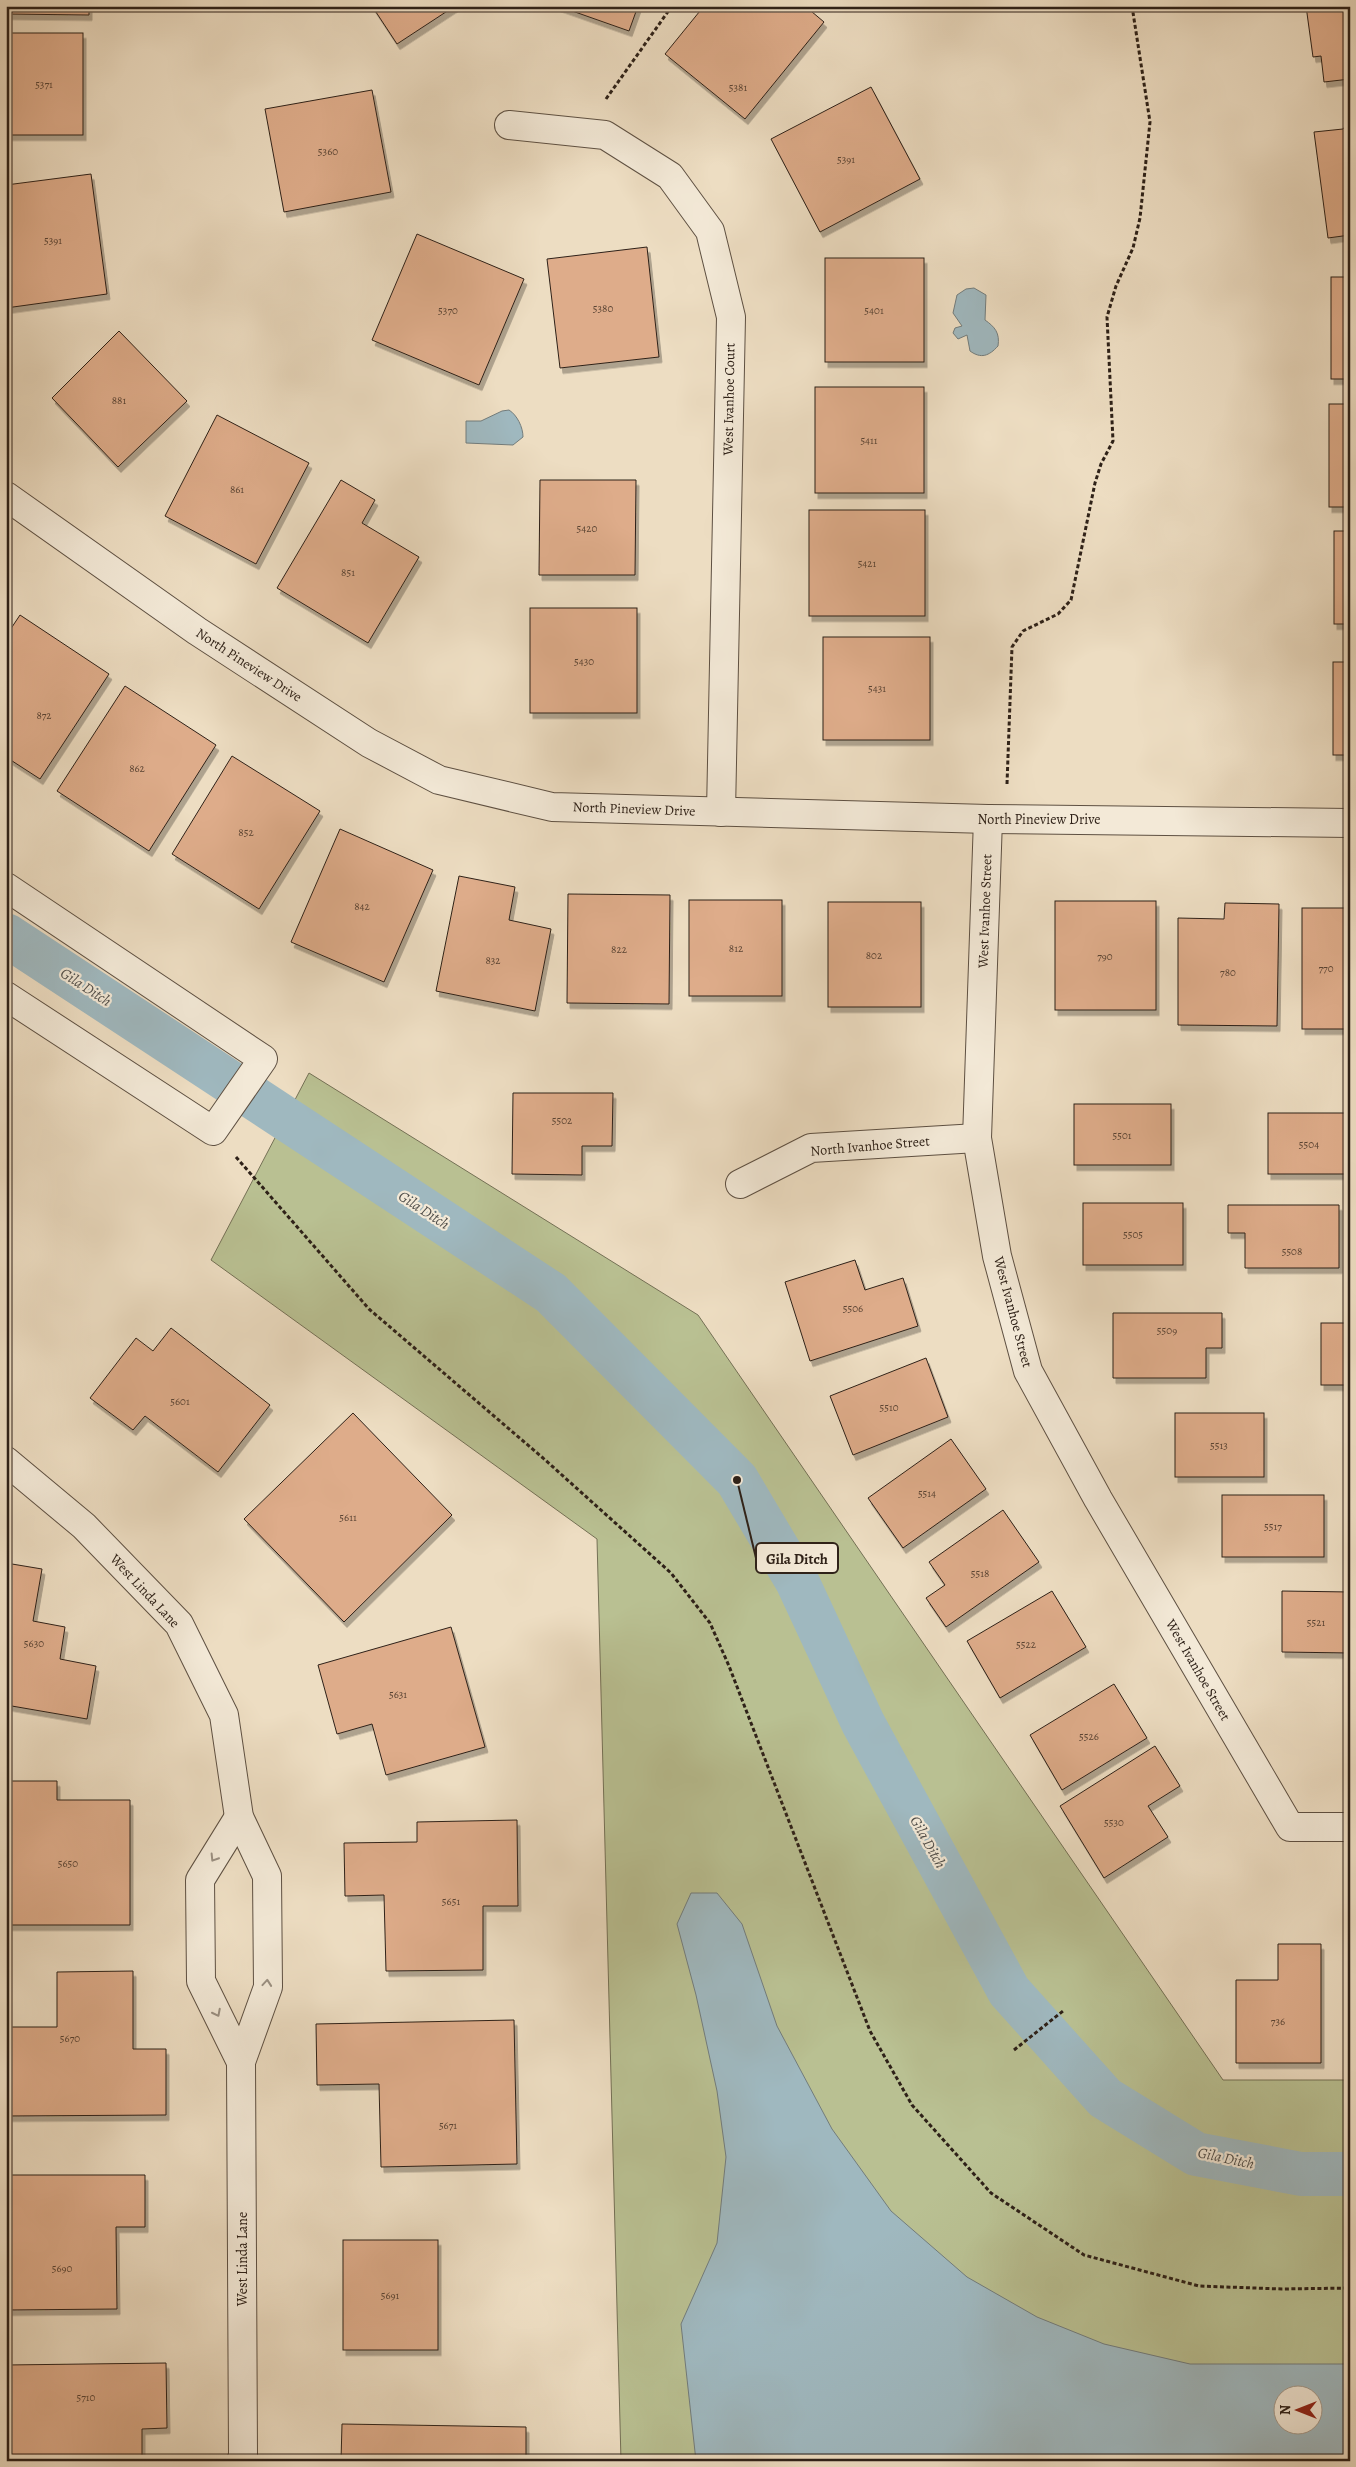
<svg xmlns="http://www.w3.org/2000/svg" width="1356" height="2467" font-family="Alegreya,serif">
<defs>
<filter id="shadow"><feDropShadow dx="3" dy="5.5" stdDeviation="0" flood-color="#0004"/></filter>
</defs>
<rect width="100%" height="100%" fill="#edddc2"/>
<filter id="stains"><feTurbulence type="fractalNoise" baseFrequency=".004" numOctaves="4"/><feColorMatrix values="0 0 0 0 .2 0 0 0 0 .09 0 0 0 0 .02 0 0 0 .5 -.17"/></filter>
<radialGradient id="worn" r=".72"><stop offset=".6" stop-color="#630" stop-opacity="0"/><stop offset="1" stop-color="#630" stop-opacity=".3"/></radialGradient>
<path fill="#b9c092" stroke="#747055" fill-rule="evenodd" d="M309,1073L698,1315L1223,2080H1350V2461H621L597,1539L211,1260ZM1284,2394H1314V2424H1284Z"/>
<g fill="#9fb8bf" stroke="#727c7c" fill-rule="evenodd">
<path d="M974,288L986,295L985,320C995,327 1000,333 998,346C989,356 981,359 970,351L967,335L958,339L953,333L955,328L962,326L953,313L957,295L966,289Z"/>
<path d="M509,410C517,415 523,427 523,437L513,445L466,443V421H481L502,411Z"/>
<path d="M691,1893H717L742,1924L777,2026L832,2129L891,2211L967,2277L1037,2317L1104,2344L1190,2364H1350V2461H696L681,2324L717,2243L726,2157L717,2091L696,1995L677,1924ZM1284,2394H1314V2424H1284Z"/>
</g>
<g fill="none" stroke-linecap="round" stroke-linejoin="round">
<path stroke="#9fb8bf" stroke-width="44" d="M6,935L551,1293L737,1480L797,1581L863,1723L1009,1991L1105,2098L1196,2154L1301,2174H1350"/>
</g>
<g fill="#deac8a" stroke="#2e2118" filter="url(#shadow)">
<path d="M6,6H89V15L6,14Z"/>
<path d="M372,6H455L397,44Z"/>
<path d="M558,6H638L629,31Z"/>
<path d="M704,6H805L824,22L745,119L665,54Z"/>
<path d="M1306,6H1350V79L1324,82L1321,56L1313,57Z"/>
<rect x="6" y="33" width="77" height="102"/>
<path d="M871,87L920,179L820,232L771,139Z"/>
<path d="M372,90L391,192L284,212L265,109Z"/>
<path d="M1347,124H1350V235L1328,238L1314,132L1343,129Z"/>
<path d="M91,174L107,294L6,308V185Z"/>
<path d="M417,234L524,279L479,385L372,340Z"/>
<path d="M647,247L659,357L560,368L547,259Z"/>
<rect x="825" y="258" width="99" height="104"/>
<rect x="1331" y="277" width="19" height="102"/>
<path d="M119,331L187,401L118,467L52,398Z"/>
<rect x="815" y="387" width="109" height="106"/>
<rect x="1329" y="404" width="21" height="103"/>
<path d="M217,415L309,463L256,564L165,516Z"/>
<path d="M341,480L375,500L362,523L419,557L368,643L277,588Z"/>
<path d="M540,480H636L635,575H539Z"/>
<rect x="809" y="510" width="116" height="106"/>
<rect x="1334" y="531" width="16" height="93"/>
<rect x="530" y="608" width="107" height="105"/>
<path d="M20,615L109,674L40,779L6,757V636Z"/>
<rect x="823" y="637" width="107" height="103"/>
<rect x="1333" y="662" width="17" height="93"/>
<path d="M125,686L216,745L149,851L57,791Z"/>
<path d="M232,756L320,811L259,909L172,854Z"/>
<path d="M340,829L433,870L384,982L291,942Z"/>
<path d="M459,876L515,887L509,920L551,929L535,1011L436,991Z"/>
<path d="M568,894L670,895L669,1004L567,1003Z"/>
<rect x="689" y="900" width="93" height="96"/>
<rect x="1055" y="901" width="101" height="109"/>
<rect x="828" y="902" width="93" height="105"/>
<path d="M1225,903L1279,904L1277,1026L1178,1025V918L1224,919Z"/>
<rect x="1302" y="908" width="48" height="121"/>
<path d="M513,1093H613L612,1146H582V1175L512,1174Z"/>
<rect x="1074" y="1104" width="97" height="61"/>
<rect x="1268" y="1113" width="82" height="61"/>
<rect x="1083" y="1203" width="100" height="62"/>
<path d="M1228,1205H1339V1268H1245V1233H1228Z"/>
<path d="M855,1260L865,1290L903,1278L918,1326L810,1361L785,1282Z"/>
<path d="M1113,1313H1222V1348H1206V1378H1113Z"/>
<rect x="1321" y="1323" width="29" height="62"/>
<path d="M171,1328L270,1405L218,1472L145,1416L133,1430L90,1398L136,1338L153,1351Z"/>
<path d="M926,1358L948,1417L853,1455L830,1396Z"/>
<path d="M353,1413L452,1515L344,1622L244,1519Z"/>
<rect x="1175" y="1413" width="89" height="64"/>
<path d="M951,1439L986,1489L903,1548L868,1498Z"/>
<rect x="1222" y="1495" width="102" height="62"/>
<path d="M1003,1510L1039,1562L946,1627L926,1598L945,1585L929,1562Z"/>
<path d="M6,1563L42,1569L33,1621L65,1627L60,1659L96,1666L87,1719L6,1705Z"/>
<path d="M1052,1591L1086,1647L1000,1698L967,1641Z"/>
<path d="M1282,1591L1350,1592V1653L1282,1652Z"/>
<path d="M451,1627L485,1747L386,1775L372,1724L337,1734L318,1665Z"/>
<path d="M1114,1684L1147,1738L1062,1790L1030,1735Z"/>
<path d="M1155,1746L1180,1786L1148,1806L1168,1837L1104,1878L1060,1806Z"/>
<path d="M6,1781H57V1800H130V1925H6Z"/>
<path d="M517,1820L518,1906H483V1970L386,1971L384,1895L345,1896L344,1843L417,1842V1822Z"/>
<path d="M1278,1944H1321V2063H1236V1980H1278Z"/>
<path d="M133,1971V2049H166V2115L6,2116V2027H57V1972Z"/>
<path d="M514,2020L517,2164L381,2167L379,2084L317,2085L316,2024Z"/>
<path d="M6,2175H145V2227H116L117,2309L6,2310Z"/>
<rect x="343" y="2240" width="95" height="110"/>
<path d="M166,2363L167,2428L142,2429V2461H6V2365Z"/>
<path d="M342,2424L526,2427V2461H341Z"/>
</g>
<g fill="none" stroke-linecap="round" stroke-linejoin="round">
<defs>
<g id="minor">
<path d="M509,125L605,135L670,176L710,231L731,317L721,812"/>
<path d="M6,496L197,631L369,743L439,780L552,807L988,819L1350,823"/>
<path d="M988,819L977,1138L997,1256L1028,1371L1098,1499L1290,1827H1350"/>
<path d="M6,887L263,1059L213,1131L6,996"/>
<path d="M740,1184L811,1148L977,1138"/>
<path d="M6,1461L84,1526L179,1624L224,1715L239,1817L267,1876L268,1987L241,2062L243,2456L241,2461"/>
<path d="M239,1817L200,1880L201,1981L241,2062"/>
</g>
</defs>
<use href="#minor" stroke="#5e5042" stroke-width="30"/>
<g stroke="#2e2118" stroke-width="3" stroke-dasharray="4 2.5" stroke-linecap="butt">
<path d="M606,99L672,6"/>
<path d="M1007,784L1012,647L1023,631L1058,614L1071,600L1095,483L1101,464L1113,441L1107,317L1116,286L1133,248L1140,218L1150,122L1132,6"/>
<path d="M236,1157L369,1309L543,1458L671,1573L710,1623L729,1666L870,2031L912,2105L991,2193L1084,2255L1199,2286L1282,2289L1350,2288"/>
<path d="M1014,2050L1063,2011"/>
</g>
<use href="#minor" stroke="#f3e9d7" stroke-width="28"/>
</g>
<defs><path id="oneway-chevron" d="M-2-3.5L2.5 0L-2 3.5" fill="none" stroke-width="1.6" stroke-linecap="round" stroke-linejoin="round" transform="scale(1.25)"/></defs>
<g stroke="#9a8f81">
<use href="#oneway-chevron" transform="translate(214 1858) rotate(122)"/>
<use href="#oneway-chevron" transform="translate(267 1983) rotate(-85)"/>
<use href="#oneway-chevron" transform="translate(217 2013) rotate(63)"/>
</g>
<g text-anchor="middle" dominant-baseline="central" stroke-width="4.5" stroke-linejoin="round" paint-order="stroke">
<g font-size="11" fill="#5a4434">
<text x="44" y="84">5371</text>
<text x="738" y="87">5381</text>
<text x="328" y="151">5360</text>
<text x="846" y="159">5391</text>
<text x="53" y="240">5391</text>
<text x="603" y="308">5380</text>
<text x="448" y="310">5370</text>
<text x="874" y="310">5401</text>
<text x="119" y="400">881</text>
<text x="869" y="440">5411</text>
<text x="237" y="489">861</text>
<text x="587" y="528">5420</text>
<text x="867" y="563">5421</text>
<text x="348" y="572">851</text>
<text x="584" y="661">5430</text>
<text x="877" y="688">5431</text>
<text x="44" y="715">872</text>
<text x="137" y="768">862</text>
<text x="246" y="832">852</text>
<text x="362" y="906">842</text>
<text x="736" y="948">812</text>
<text x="619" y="949">822</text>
<text x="874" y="955">802</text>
<text x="1105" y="956">790</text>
<text x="493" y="960">832</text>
<text x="1326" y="968">770</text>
<text x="1228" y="972">780</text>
<text x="562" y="1120">5502</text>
<text x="1122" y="1135">5501</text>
<text x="1309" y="1144">5504</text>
<text x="1133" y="1234">5505</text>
<text x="1292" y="1251">5508</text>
<text x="853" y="1308">5506</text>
<text x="1167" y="1330">5509</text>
<text x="180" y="1401">5601</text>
<text x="889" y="1407">5510</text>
<text x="1219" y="1445">5513</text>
<text x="927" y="1493">5514</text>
<text x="348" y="1517">5611</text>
<text x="1273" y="1526">5517</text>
<text x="980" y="1573">5518</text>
<text x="1316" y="1622">5521</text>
<text x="34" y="1643">5630</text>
<text x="1026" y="1644">5522</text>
<text x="398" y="1694">5631</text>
<text x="1089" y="1736">5526</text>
<text x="1114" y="1822">5530</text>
<text x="68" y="1863">5650</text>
<text x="451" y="1901">5651</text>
<text x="1278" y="2021">736</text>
<text x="70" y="2038">5670</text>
<text x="448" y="2125">5671</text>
<text x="62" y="2268">5690</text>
<text x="390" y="2295">5691</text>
<text x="86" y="2397">5710</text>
</g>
<g font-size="14" fill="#2e2118" stroke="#f3e9d7">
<text transform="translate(729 399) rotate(-89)">West Ivanhoe Court</text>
<text transform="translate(249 665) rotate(33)">North Pineview Drive</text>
<text transform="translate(634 809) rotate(2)">North Pineview Drive</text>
<text x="1039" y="819">North Pineview Drive</text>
<text transform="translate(985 911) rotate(-88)">West Ivanhoe Street</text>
<text transform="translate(870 1146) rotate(-5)">North Ivanhoe Street</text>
<text transform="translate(1013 1312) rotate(75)">West Ivanhoe Street</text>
<text transform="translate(145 1591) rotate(47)">West Linda Lane</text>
<text transform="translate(1198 1670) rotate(60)">West Ivanhoe Street</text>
<text transform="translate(242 2259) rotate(-90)">West Linda Lane</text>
</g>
<g font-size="15" font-style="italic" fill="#504e4a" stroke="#f3e9d7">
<text transform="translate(86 987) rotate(33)">Gila Ditch</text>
<text transform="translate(424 1210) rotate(33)">Gila Ditch</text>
<text transform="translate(928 1842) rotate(61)">Gila Ditch</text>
<text transform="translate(1226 2158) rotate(12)">Gila Ditch</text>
</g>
</g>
<path fill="none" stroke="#2e2118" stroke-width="2" d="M737 1480L756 1558"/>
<circle fill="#2e2118" stroke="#f3e9d7" stroke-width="2" cx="737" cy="1480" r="5"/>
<rect fill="#f3e9d7" stroke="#2e2118" stroke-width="2" x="756" y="1543" width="82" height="30" rx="5"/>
<g font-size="15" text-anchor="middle" font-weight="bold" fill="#2e2118">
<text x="797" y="1564">Gila Ditch</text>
</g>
<rect width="1356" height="2467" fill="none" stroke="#edddc2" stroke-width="25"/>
<rect x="8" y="8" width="1341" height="2452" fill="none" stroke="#2e2118" stroke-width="2.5"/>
<rect x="12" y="12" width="1331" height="2442" fill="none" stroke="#2e2118"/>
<g transform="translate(1298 2410) rotate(270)"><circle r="24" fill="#f3e9d7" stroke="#a4998b"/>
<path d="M0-4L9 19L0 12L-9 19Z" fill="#8f2418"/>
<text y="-8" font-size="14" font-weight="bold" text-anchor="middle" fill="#2e2118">N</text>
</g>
<rect width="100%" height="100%" filter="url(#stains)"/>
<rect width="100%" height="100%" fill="url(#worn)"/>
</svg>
